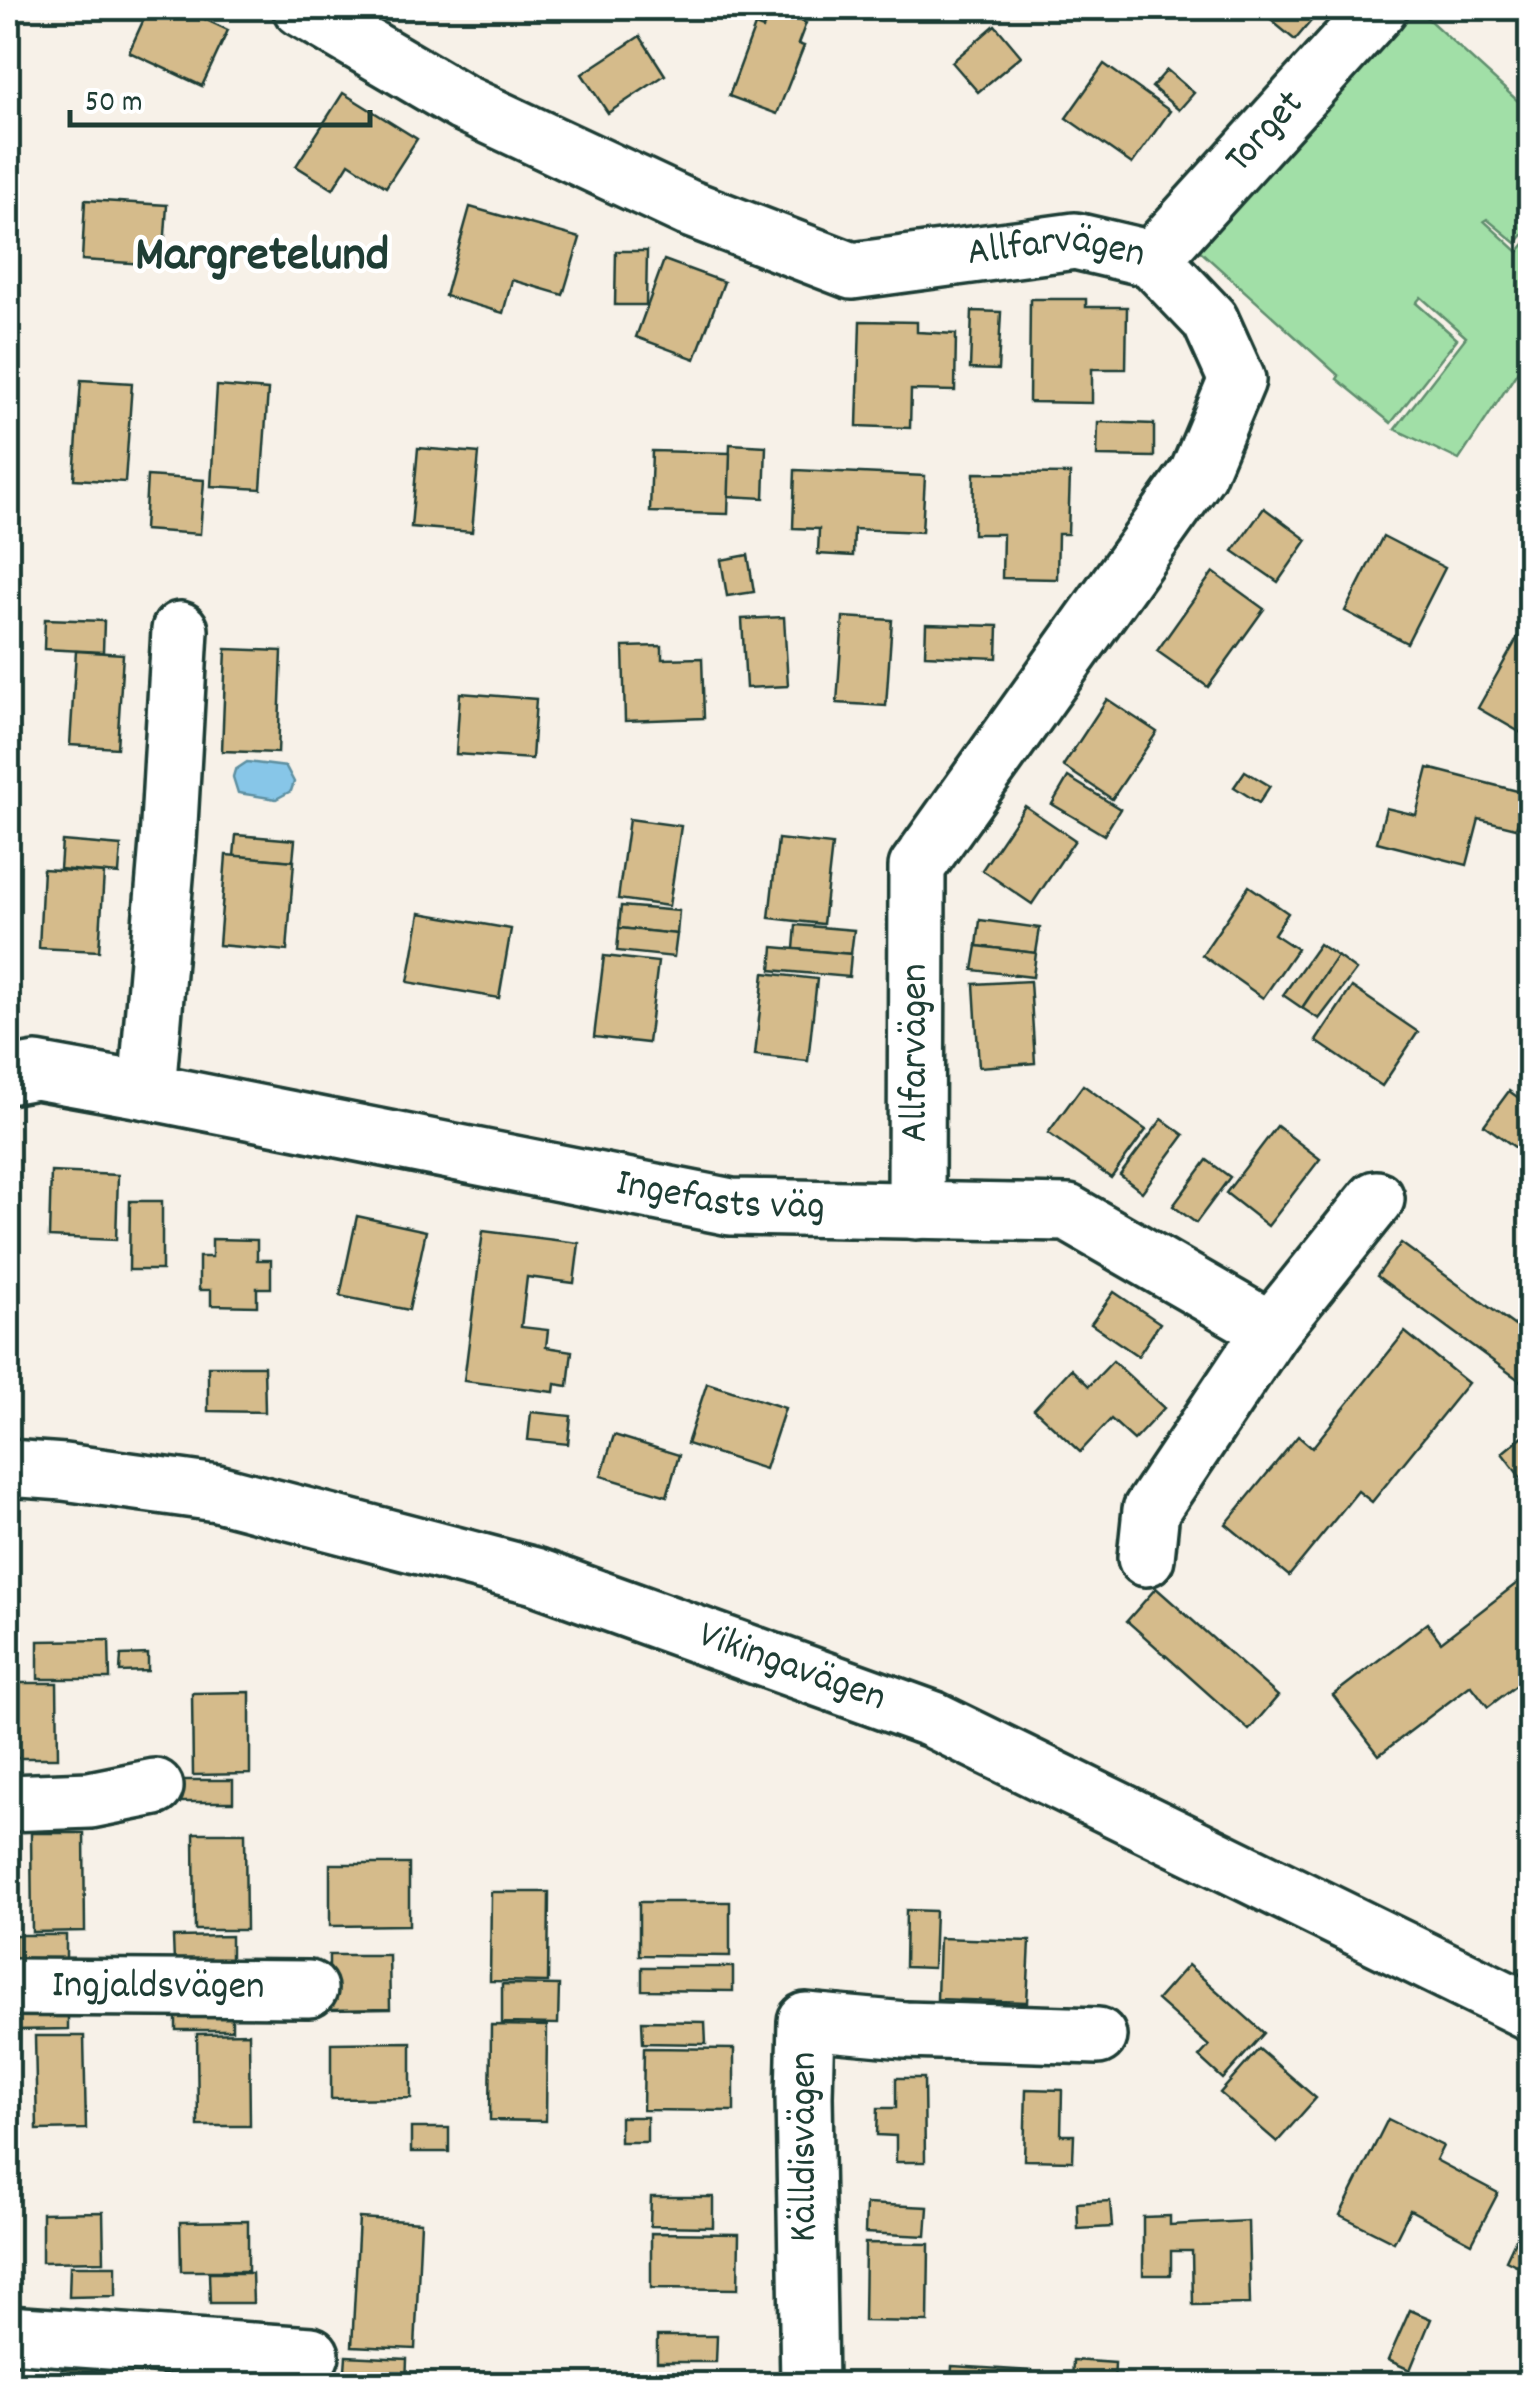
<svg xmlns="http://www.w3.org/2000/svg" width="1538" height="2392" font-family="Dekko,sans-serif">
<rect width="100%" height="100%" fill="#f7f1e8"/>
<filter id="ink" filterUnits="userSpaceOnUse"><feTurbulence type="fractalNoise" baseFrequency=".01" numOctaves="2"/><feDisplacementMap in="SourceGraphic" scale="20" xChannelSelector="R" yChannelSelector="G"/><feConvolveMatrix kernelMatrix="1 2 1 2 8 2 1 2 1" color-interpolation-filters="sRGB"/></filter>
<g filter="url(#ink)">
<path fill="#a1dfa7" stroke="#608e6e" stroke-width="2.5" d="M1379,8H1416L1530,112V226L1516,243L1487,219L1484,221L1518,252L1530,238V353L1459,460L1395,429L1466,337L1421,297L1416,303L1457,339L1391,423L1337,379L1339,376L1178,231Z"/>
<path fill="#87c6e8" stroke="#5d8fa0" stroke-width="2.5" d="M247,762L286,767L294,782L291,791L276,799L238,793L233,777L235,770Z"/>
<g fill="#d5bb8b" stroke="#1f3d34" stroke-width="2.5">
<path d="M149,8H181L228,30L202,86L129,52Z"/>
<path d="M1256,8H1322L1295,40Z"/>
<path d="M770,9L806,23L798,44L804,46L777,114L729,96L755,26L763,29Z"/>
<path d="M995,25L1021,56L978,92L952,62Z"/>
<path d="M640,36L665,75L608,113L582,74Z"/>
<path d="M1104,64L1170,111L1132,164L1066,118Z"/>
<path d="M1167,70L1194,93L1179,110L1152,87Z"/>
<path d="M343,93L417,139L386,187L349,163L333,189L296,166Z"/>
<path d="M85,200L167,205L163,265L82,260Z"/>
<path d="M470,207L580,238L563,295L512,280L503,313L445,296Z"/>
<path d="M616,251H647L646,305H615Z"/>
<path d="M664,260L724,282L695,359L636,337Z"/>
<path d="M1030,299H1086V307H1127L1126,369H1092V403L1029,402Z"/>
<path d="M972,311L1001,312L998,370L970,369Z"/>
<path d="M860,321L917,322V332L956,334L955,391L911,390L910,428L857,426Z"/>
<path d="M81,380L132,383L125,482L74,479Z"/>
<path d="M217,386L268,390L261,489L211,486Z"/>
<path d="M1098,422L1154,424V457L1097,456Z"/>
<path d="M730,444L766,446L764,498L728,496Z"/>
<path d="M418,448L479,453L472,532L411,527Z"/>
<path d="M652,451L730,453L728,514L650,512Z"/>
<path d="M795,470L925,476L922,532L854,529L853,556L818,554L819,529L793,528Z"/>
<path d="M974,473L1070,474L1068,534H1058L1057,579L1002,578L1003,534H973Z"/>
<path d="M147,476L204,480L200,534L144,530Z"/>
<path d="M1264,508L1307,540L1278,582L1233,551Z"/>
<path d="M1383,536L1445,568L1407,643L1345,611Z"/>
<path d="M748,555L754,592L727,596L721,560Z"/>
<path d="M1213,572L1264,609L1208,687L1157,651Z"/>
<path d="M1530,616V738L1478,708Z"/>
<path d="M784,617L788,686L746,688L742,619Z"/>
<path d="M843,617L892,620L886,706L837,703Z"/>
<path d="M45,619L104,621L103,652L44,649Z"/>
<path d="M926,624L998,626L997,658L925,655Z"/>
<path d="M662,646V659L702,658L704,718L625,721L623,647Z"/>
<path d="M226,649L282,651L278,753L222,751Z"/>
<path d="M76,651L123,654L117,748L70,745Z"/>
<path d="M460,693L536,699L532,759L456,754Z"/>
<path d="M1107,699L1157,732L1112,799L1063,766Z"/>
<path d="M1428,768L1525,793L1516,828L1479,819L1467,865L1377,842L1386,808L1416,815Z"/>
<path d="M1245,771L1270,786L1259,803L1234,787Z"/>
<path d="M1068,777L1120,809L1104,835L1052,804Z"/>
<path d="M1025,806L1075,840L1032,904L982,870Z"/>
<path d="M629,819L681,826L669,906L618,899Z"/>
<path d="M236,835L295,840L293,861L234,856Z"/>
<path d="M778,839L832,845L823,924L769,918Z"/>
<path d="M62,841L121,846L119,874L60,869Z"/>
<path d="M226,855L294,861L287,951L219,945Z"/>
<path d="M43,869L104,873L99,951L39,948Z"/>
<path d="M1249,886L1288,913L1274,934L1297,949L1263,998L1202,955Z"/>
<path d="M621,906L679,911L677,934L619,928Z"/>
<path d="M420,913L511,929L499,998L408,982Z"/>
<path d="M980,920L1040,928L1036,953L977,946Z"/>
<path d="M796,925L854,930L851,954L794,949Z"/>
<path d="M619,928L677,934L674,957L617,951Z"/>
<path d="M1319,944L1337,956L1302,1008L1283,995Z"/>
<path d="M977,946L1036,953L1033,977L973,970Z"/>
<path d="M773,947L851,954L849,977L771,970Z"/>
<path d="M604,956L658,962L648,1043L594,1037Z"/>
<path d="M1337,956L1356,970L1319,1019L1302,1008Z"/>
<path d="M764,973L817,979L808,1061L755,1055Z"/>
<path d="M1030,981L1035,1063L979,1067L974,984Z"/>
<path d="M1352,987L1418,1032L1382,1086L1316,1041Z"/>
<path d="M1083,1085L1146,1130L1111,1178L1048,1133Z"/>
<path d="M1509,1091L1530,1106V1158L1484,1125Z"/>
<path d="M1162,1119L1184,1135L1142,1192L1120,1175Z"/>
<path d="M1277,1126L1320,1159L1268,1226L1226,1193Z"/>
<path d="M1207,1160L1230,1177L1196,1223L1173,1206Z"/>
<path d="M51,1172L118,1175L116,1240L49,1237Z"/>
<path d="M130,1201H162V1270H129Z"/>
<path d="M357,1216L426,1231L409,1310L340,1296Z"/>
<path d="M483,1231L579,1243L574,1283L527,1277L521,1327L548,1330L546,1347L572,1351L568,1386L555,1384L554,1392L464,1381Z"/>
<path d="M212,1239L257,1240V1260H271V1288H257V1306L211,1305V1290H199V1257H212Z"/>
<path d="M1401,1243L1530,1337V1388L1377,1276Z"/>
<path d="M1114,1292L1160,1323L1138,1356L1091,1324Z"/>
<path d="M1405,1332L1468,1383L1372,1502L1358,1491L1289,1576L1226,1524L1298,1436L1312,1448Z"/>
<path d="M1113,1361L1164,1408L1134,1440L1111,1419L1080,1452L1034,1409L1071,1369L1089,1386Z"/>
<path d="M208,1366H264L265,1412L208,1411Z"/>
<path d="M707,1383L785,1408L765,1469L687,1444Z"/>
<path d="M531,1412L571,1416L568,1444L528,1440Z"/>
<path d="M1530,1430V1490L1502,1453Z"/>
<path d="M614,1435L679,1455L667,1496L601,1476Z"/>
<path d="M1530,1573V1675L1488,1707L1471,1685L1379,1755L1333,1695L1427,1623L1441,1642Z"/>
<path d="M1156,1588L1278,1696L1249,1730L1127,1621Z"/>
<path d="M109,1640L110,1679H38V1641Z"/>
<path d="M148,1654V1671L120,1672L121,1655Z"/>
<path d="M8,1683H57L58,1758H8Z"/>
<path d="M250,1692V1774L193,1775L192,1693Z"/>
<path d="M176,1780H233V1802H177Z"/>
<path d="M31,1833H84L85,1931L32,1932Z"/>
<path d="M194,1833H245L246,1930H195Z"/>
<path d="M330,1864H409V1925L330,1926Z"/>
<path d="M491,1892H549L548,1982L490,1981Z"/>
<path d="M639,1902H730V1956L639,1955Z"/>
<path d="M906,1910L935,1911L933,1968L905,1967Z"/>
<rect x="15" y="1935" width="51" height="24"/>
<path d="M231,1936V1962L174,1963L173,1937Z"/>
<path d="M939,1938L1030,1941L1027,2002L937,1999Z"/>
<path d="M329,1955H389L390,2009L329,2010Z"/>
<path d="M1188,1965L1264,2033L1223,2079L1199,2057L1209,2046L1157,2000Z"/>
<path d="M642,1967H733V1991L642,1990Z"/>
<path d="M502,1984L559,1985L558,2024L502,2023Z"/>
<path d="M68,2005V2029L15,2030L14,2006Z"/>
<path d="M232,2005V2030H176V2006Z"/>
<path d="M642,2021L705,2022L706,2044L643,2043Z"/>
<path d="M491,2025L547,2026L546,2121L490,2120Z"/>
<path d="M249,2033L250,2126H198L197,2034Z"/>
<path d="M35,2036H84L86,2129L37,2130Z"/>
<path d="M411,2042V2098L331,2099V2043Z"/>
<path d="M644,2048L734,2049V2111L643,2110Z"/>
<path d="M1259,2049L1316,2098L1277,2142L1220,2093Z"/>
<path d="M896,2078H924L925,2162H896V2136L877,2135L878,2108H896Z"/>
<path d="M1026,2089L1062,2090L1061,2135H1074L1073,2161L1024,2160Z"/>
<rect x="620" y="2117" width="27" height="25"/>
<path d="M1388,2119L1443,2146L1436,2160L1498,2193L1472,2243L1410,2210L1394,2242L1340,2215Z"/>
<rect x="411" y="2128" width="38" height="24"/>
<path d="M651,2197H713V2227L650,2226Z"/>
<path d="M1110,2201L1112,2227L1078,2229L1077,2203Z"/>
<path d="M866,2204L928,2207L926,2236L865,2233Z"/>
<path d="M103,2212L104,2261L42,2262V2213Z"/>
<path d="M1527,2215L1530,2216V2272L1506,2260Z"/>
<path d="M1170,2216V2225L1248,2221L1250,2304L1193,2305L1192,2251H1171V2275H1143V2217Z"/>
<path d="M359,2218L421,2222L415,2349L352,2346Z"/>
<path d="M248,2221V2271H181L180,2222Z"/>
<path d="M651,2233L739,2234L738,2289L651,2288Z"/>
<path d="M865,2243L929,2244L928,2322L864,2321Z"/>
<path d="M70,2266H116V2296L69,2297Z"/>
<path d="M209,2273H252L253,2303H210Z"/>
<path d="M1410,2310L1431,2319L1410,2370L1388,2360Z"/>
<path d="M657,2336H717L716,2362H657Z"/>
<path d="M346,2356L407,2359L406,2384H344Z"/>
<path d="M1073,2360L1115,2363L1114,2384H1072Z"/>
<path d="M952,2366L1032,2371V2384H951Z"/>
<rect x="62" y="2369" width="49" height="15"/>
<rect x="655" y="2375" width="93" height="9"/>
<path d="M252,2377V2384H204V2378Z"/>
</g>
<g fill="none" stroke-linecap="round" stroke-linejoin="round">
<defs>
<g id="minor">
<path id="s1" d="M301,8L463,103L688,208L852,271L1075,241L1152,259L1210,320L1237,380L1198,473L917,867L916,1211"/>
<path id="s2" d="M1152,259L1379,8"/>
<path id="s3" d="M8,1076L36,1071L147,1091L731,1207L1068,1213L1271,1330"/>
<path d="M147,1091L168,842L180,630"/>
<path d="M1146,1558L1151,1510L1271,1330L1376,1199"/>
<path d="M8,1803L90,1800L155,1787"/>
<path id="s4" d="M8,1987L309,1989"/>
<path d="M8,2334L311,2355"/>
<path d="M809,2384L804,2096L806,2021L905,2030L1098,2036"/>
</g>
<g id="major">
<path id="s5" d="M8,1468L64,1472L217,1493L535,1576L932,1719L1530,2012"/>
</g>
</defs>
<use href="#minor" stroke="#1f3d34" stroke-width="62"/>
<use href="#major" stroke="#1f3d34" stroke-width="62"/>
<use href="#minor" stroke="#fff" stroke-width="55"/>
<use href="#major" stroke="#fff" stroke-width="55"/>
</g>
</g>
<g text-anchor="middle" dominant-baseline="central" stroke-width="9" stroke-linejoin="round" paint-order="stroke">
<g font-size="40" fill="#1f3d34" stroke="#fff">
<text stroke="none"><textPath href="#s2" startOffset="170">Torget</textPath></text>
<text stroke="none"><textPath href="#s1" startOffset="818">Allfarvägen</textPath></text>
<text transform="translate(917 1053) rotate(-90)">Allfarvägen</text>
<text stroke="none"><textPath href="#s3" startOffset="725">Ingefasts väg</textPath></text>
<text stroke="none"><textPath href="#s5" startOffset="812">Vikingavägen</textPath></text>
<text stroke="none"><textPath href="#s4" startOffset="150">Ingjaldsvägen</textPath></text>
<text transform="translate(806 2147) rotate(-90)">Källdisvägen</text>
</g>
<g font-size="50" font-weight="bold" fill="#1f3d34" stroke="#fff">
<text x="262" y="258">Margretelund</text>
</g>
</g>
<rect width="1538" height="2392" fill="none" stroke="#fff" stroke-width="40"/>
<rect x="20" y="20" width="1498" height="2352" fill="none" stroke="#1f3d34" stroke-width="4" filter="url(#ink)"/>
<path d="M70 110v15h300v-15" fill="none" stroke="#1f3d34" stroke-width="5"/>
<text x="85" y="110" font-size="30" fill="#1f3d34" stroke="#ffffff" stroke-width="8" paint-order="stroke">50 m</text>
</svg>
